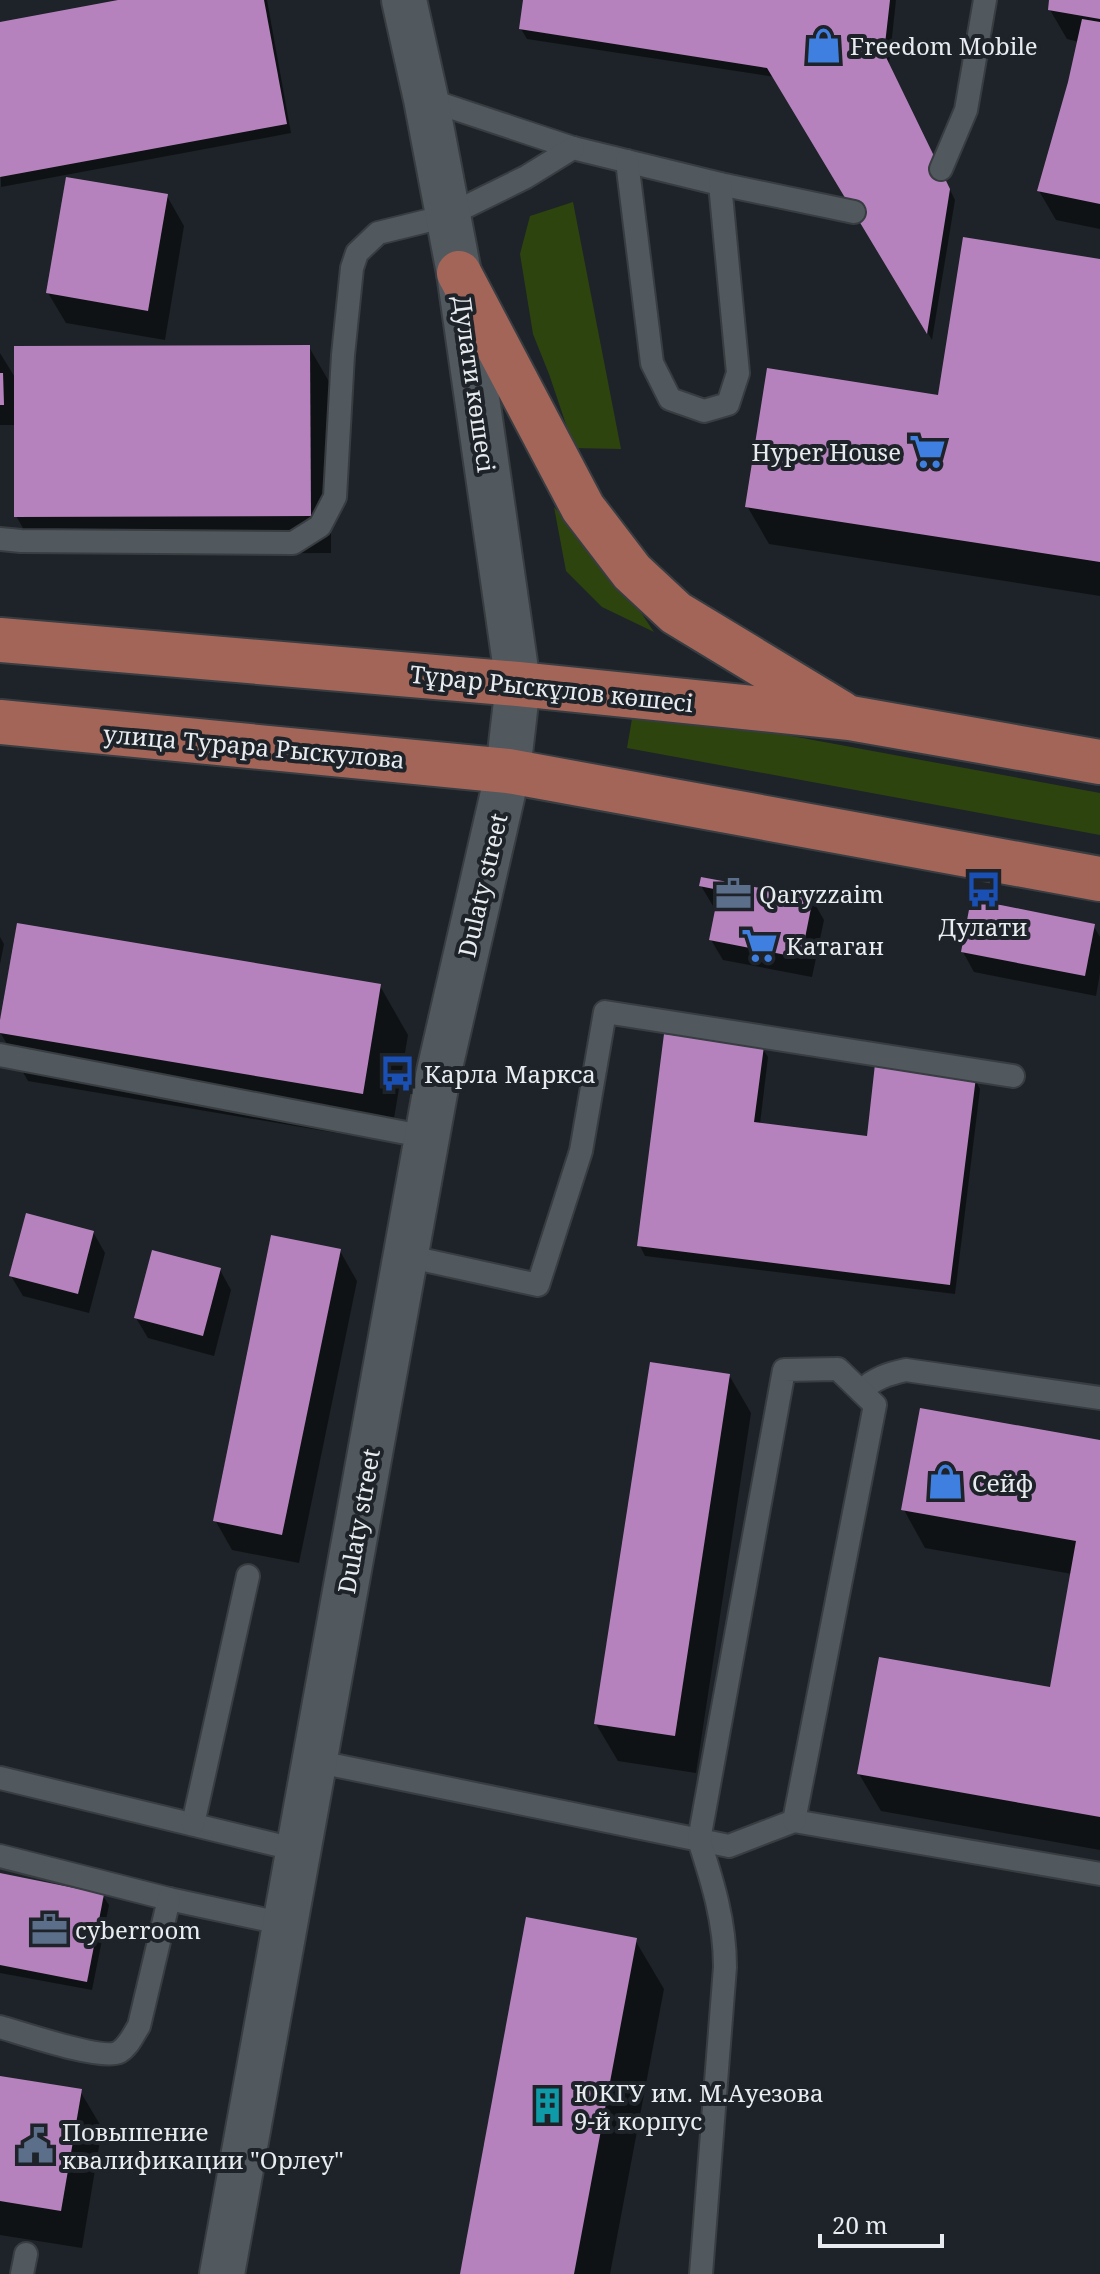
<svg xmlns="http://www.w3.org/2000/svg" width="1100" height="2274" font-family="'Noto Serif',serif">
<rect width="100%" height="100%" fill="#1d2328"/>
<g fill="#2e440f">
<path d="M573,202L621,449L574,448L549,374L533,334L520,254L530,216Z"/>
<path d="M554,507L626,590L654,632L602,607L566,571Z"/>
<path d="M634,707L1100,793V835L627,748Z"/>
</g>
<g fill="#0007">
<path d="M129,0H267L291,133L1,187L0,24Z"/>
<path d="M525,0H896L889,65L955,200L932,340L775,77L527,39L521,29Z"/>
<path d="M1051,0H1100V229L1056,220L1039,191L1079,42L1067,39L1050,10Z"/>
<path d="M167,196L184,226L165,340L66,323L48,293Z"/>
<path d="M1100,261V596L769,544L747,506L940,397Z"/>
<path d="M309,347L331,385V553L38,554L16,516V425H0V353L16,379Z"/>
<path d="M701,886L812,899L824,920L812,977L723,960L711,940L718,907L713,906Z"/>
<path d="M1093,925L1100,937V973L1096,996L974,972L963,952Z"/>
<path d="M0,937L4,944L0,964Z"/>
<path d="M380,986L408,1035L390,1142L28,1081L0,1032Z"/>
<path d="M762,1048L768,1057L760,1124L868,1138L975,1079L980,1089L955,1294L645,1256L640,1246Z"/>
<path d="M93,1232L105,1253L89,1313L23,1296L11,1276Z"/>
<path d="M340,1251L357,1281L299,1563L232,1550L215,1520Z"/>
<path d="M220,1270L231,1290L214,1356L148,1338L136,1318Z"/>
<path d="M729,1375L751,1413L696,1773L618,1761L596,1724Z"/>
<path d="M1100,1442V1850L881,1811L859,1774L1052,1689L1072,1574L925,1548L904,1510Z"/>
<path d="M0,1875L103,1896L109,1905L92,1990L0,1973Z"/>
<path d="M635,1940L664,1989L610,2274H462Z"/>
<path d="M0,2078L80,2091L102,2128L82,2248L0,2235Z"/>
</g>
<g fill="#b682bd">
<path d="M118,0H264L287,124L0,177V22Z"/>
<path d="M523,0H890L884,53L950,189L927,334L767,68L519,29Z"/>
<path d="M1049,0H1100V19L1048,10Z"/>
<path d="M1082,19L1100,22V204L1037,191L1068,82Z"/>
<path d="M66,177L168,194L148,311L46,293Z"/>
<path d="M963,237L1100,259V562L745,507L767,368L938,395Z"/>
<path d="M310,345L311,516L14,517V346Z"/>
<path d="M0,373H3L4,405H0Z"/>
<path d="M701,877L813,898L801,958L709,940L719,890L699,886Z"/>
<path d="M971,899L1095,924L1085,976L961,952Z"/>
<path d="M17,923L381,984L363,1094L0,1033V1020Z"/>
<path d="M664,1034L764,1046L754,1122L867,1136L875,1064L976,1077L950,1285L637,1246Z"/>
<path d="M26,1213L94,1231L78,1294L9,1276Z"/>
<path d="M271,1235L341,1249L282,1535L213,1521Z"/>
<path d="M152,1250L221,1268L203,1336L134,1318Z"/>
<path d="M650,1362L730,1374L675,1736L594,1724Z"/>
<path d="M920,1408L1100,1440V1817L857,1774L879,1657L1050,1687L1076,1541L901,1510Z"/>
<path d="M0,1873L104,1894L87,1982L0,1965Z"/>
<path d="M526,1917L637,1938L574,2274H460Z"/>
<path d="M0,2076L82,2089L61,2211L0,2201Z"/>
</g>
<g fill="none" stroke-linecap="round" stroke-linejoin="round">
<defs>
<g id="lane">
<path d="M426,99L573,148L720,184L854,212"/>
<path d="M627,161L652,363L670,399L704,411L728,404L738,373L720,184"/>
<path d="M941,169L966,110L985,0"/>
<path d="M0,539L21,541L293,543L320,526L335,497L343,355L352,268L357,253L378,233L447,216L526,177L573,148"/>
<path d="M0,1055L427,1137"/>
<path d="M406,1256L538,1285L581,1151L605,1012L1013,1076"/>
<path d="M861,1391C875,1378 888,1374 906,1370L1100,1398"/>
<path d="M314,1761L729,1846L794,1821L1100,1874"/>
<path d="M0,1778L298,1850"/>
<path d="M193,1824L248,1576"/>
<path d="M0,1856L169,1899L285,1924"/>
<path d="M0,2027C21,2033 103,2061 119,2052C129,2046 133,2035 139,2026L169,1899"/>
<path d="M22,2274L26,2254"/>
<path d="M701,2274L725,1967C725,1922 713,1883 699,1840L784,1370L838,1369L875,1405L794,1821"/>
</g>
<path id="secondary" d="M222,2274L438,1076L508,771L518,684L459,273L426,99L404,0"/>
<g id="primary">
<path d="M459,273L583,508L632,572L676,613L841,713"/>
<path d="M0,640L518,684L850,718L1100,762"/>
<path d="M0,722L508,771L1100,879"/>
</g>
</defs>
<use href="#lane" stroke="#383d42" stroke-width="26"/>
<use href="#secondary" stroke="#383d42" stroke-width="48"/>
<use href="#primary" stroke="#383d42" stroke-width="48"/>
<use href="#lane" stroke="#51585e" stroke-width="22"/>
<use href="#secondary" stroke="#51585e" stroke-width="44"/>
<use href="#primary" stroke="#a46559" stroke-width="44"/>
</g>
<defs>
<symbol id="shop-bare" viewBox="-9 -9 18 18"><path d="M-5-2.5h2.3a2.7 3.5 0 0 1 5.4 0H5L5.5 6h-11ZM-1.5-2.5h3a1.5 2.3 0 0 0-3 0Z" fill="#3f7fe0" stroke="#1d2328" stroke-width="2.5" paint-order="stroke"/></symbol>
<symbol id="supermarket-bare" viewBox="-9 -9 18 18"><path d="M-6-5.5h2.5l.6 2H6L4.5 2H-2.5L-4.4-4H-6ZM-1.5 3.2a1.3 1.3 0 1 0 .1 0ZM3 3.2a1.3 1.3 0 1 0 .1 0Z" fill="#3f7fe0" stroke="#1d2328" stroke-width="2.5" paint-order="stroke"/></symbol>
<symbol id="bus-bare" viewBox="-9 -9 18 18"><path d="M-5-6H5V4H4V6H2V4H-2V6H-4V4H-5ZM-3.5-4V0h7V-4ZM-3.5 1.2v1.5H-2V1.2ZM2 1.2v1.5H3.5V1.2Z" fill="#1a4fb4" stroke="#1d2328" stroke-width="2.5" paint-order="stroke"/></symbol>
<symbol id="office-bare" viewBox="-9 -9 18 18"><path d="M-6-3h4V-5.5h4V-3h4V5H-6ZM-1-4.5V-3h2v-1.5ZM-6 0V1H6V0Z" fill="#5c6f8a" stroke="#1d2328" stroke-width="2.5" paint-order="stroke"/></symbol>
<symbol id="building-bare" viewBox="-9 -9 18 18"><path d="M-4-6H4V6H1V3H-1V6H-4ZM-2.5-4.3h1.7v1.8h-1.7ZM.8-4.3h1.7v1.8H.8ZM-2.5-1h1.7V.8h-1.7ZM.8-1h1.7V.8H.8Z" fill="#0f9aa8" stroke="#1d2328" stroke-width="2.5" paint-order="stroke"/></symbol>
<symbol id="civic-bare" viewBox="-9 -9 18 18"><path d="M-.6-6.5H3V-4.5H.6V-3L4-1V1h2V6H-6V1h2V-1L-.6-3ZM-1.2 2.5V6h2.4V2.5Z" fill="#5c6f8a" stroke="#1d2328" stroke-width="2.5" paint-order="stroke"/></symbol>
</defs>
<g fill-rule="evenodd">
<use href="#shop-bare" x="798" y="20" width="51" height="51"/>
<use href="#supermarket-bare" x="902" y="426" width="51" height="51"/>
<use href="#bus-bare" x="958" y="864" width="51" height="51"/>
<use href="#office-bare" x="708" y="868" width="51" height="51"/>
<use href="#supermarket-bare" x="734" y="920" width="51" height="51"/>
<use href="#bus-bare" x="372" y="1048" width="51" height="51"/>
<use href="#shop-bare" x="920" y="1456" width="51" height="51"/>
<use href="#office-bare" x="24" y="1904" width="51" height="51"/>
<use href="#building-bare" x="522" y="2080" width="51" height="51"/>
<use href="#civic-bare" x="10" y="2120" width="51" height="51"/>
</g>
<g text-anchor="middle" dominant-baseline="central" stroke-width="8" stroke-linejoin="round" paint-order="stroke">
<g font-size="24" fill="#e8ecf0" stroke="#1d2328" text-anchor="start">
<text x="850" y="45">Freedom Mobile</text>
<text x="901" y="451" text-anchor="end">Hyper House</text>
<text x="759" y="893">Qaryzzaim</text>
<text x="983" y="926" text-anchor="middle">Дулати</text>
<text x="786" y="945">Катаган</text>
<text x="424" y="1073">Карла Маркса</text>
<text x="972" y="1482">Сейф</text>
<text x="75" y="1929">cyberroom</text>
<text x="574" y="2092">ЮКГУ им. М.Ауезова<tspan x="574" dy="28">9-й корпус</tspan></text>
<text x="62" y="2131">Повышение<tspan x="62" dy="28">квалификации "Орлеу"</tspan></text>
</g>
<g font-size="24" fill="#e8ecf0" stroke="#1d2328">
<text transform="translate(475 384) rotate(82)">Дулати көшесі</text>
<text transform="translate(552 688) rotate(6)">Тұрар Рыскұлов көшесі</text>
<text transform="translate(254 746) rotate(5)">улица Турара Рыскулова</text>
<text transform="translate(482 885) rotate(-77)">Dulaty street</text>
<text transform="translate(358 1521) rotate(-80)">Dulaty street</text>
</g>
</g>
<path d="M820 2234v12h122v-12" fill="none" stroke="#e8ecf0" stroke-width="4"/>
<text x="832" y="2234" font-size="24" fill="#e8ecf0" stroke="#1d2328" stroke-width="6" paint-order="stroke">20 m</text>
</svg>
